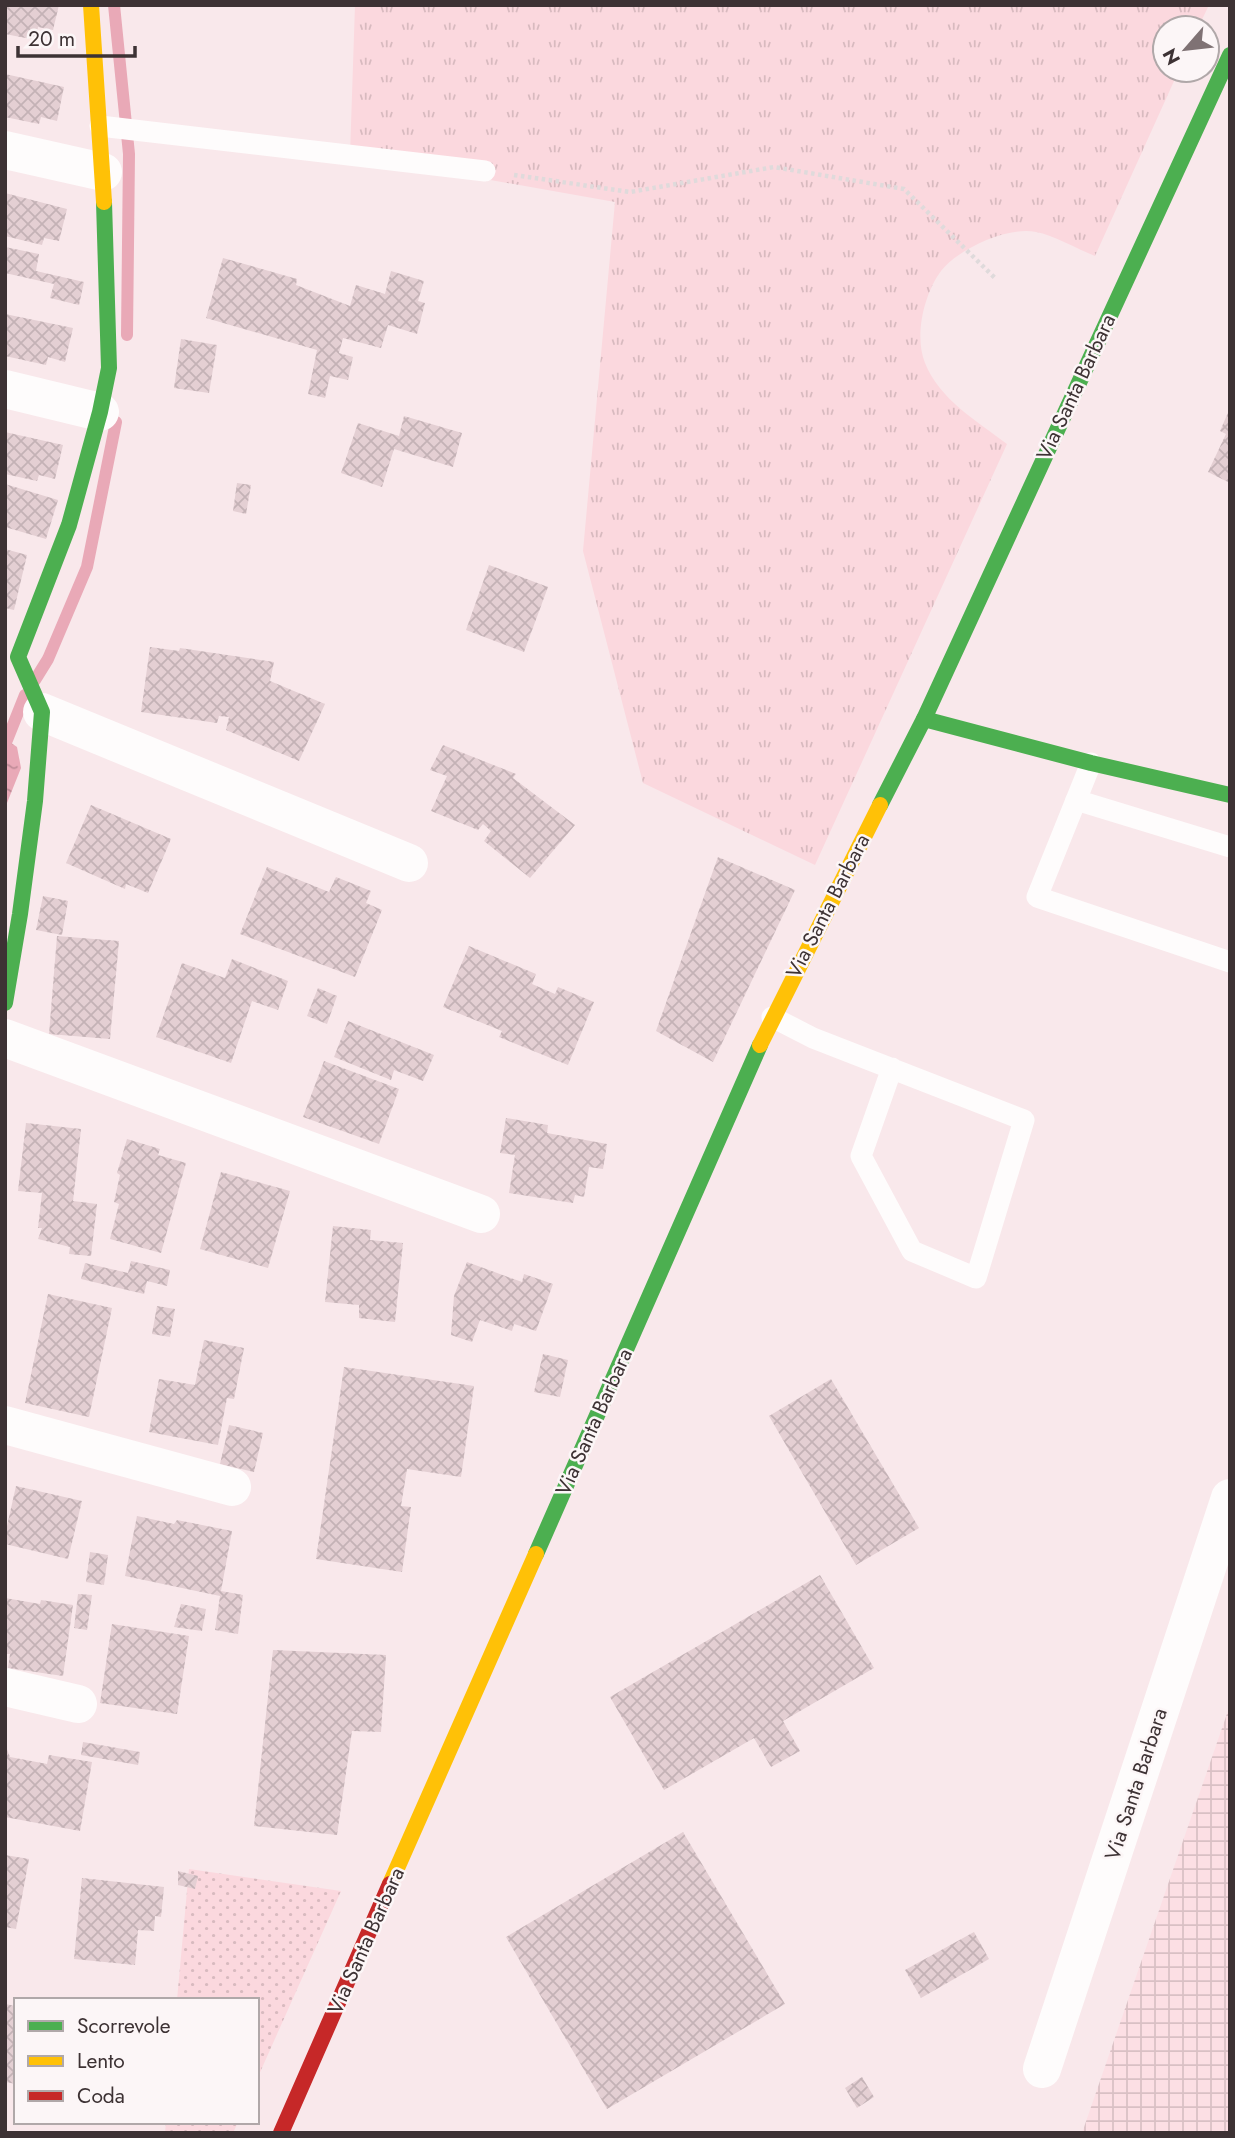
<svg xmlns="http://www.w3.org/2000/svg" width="1235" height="2138" font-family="Jost,sans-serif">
<defs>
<pattern id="industrial-grid" width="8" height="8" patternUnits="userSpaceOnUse" patternTransform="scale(1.75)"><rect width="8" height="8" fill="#fcdfe4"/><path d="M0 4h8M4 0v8" fill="none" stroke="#d9c0c4"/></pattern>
<pattern id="grass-dots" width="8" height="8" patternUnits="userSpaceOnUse" patternTransform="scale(1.75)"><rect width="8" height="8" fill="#fbd8de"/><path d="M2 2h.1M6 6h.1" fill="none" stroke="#d8babf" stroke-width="1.8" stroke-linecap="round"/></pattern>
<pattern id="park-tufts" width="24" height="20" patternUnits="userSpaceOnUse" patternTransform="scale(1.75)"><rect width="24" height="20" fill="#fbd8de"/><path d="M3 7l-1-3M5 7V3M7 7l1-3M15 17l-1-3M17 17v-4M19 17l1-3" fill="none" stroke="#d8babf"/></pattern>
<pattern id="water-ripples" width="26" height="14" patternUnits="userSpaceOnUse" patternTransform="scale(1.75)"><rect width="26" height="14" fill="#e9a9b7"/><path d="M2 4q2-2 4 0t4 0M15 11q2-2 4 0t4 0" fill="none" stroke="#be8a96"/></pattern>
<pattern id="building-cross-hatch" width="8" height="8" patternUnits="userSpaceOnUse" patternTransform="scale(1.75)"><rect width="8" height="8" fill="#e4cfd3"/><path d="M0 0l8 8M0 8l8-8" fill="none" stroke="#c4b2b6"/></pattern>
</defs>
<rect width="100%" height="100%" fill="#f9e8eb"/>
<path fill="url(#industrial-grid)" d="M1230,1705V2133H1082Z"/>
<g fill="url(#grass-dots)">
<path d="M189,1869L341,1891L257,2079V2000H177Z"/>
<path d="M166,2122H238L233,2133H165Z"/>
</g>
<path fill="url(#park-tufts)" d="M355,5H1209L1198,28H1165V70H1179L1095,256C1077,249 1053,235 1036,232C1008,226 958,249 941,271C924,294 914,336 925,363C939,399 977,421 1007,444L815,865L643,783L583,551L615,202L350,155Z"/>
<path fill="url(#water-ripples)" d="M7,740L17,747L21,768L5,808V741Z"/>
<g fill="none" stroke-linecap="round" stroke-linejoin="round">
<g stroke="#e9a9b7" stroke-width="12">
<path d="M114,5L129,154L127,335"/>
<path d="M35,680L48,659L87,567L116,422"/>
<path d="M7,740L25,695"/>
</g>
</g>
<g fill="url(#building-cross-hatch)">
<path d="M5,5H59L53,30L38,27L36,40L5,34Z"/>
<path d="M5,74L64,87L57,121L41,117L39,124L5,117Z"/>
<path d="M5,193L67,209L59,241L44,238L42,245L5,236Z"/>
<path d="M5,247L39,254L36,271L84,282L79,305L50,298L54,284L5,273Z"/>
<path d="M223,258L297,279L296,285L350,306L356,285L385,294L391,271L424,281L418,301L425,303L417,334L388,325L381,348L343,338L339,353L353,357L348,380L330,376L325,398L308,394L317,350L206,318Z"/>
<path d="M5,314L73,328L65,362L48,357L46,365L5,356Z"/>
<path d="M181,339L217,345L209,393L174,388Z"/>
<path d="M1230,408V483L1208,472L1226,434L1220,431Z"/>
<path d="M404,416L462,433L453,467L394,449L382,487L341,473L358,423L399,436Z"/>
<path d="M5,432L63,445L55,479L39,475L37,481L5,474Z"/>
<path d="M237,483L251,485L246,514L233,511Z"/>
<path d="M5,484L58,500L46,539L5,527Z"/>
<path d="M5,549L27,555L14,610L5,608Z"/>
<path d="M489,565L548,587L524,652L466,630Z"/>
<path d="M150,647L179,651L180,648L274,662L270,681L325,704L299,761L226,730L229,717L219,716L217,723L141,712Z"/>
<path d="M443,745L516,774L513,778L575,825L530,878L484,841L491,831L483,824L478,830L431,811L447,776L430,770Z"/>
<path d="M91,805L171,839L148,893L126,884L125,889L66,863Z"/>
<path d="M718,857L795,890L713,1062L656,1031Z"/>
<path d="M267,867L329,892L336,877L371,891L366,903L382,910L355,977L240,934Z"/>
<path d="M43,896L68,901L62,935L36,930Z"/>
<path d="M57,936L119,941L110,1039L49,1034Z"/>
<path d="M469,946L536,974L532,984L555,994L558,987L594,1002L568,1065L499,1037L502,1031L443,1007Z"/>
<path d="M232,959L288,981L278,1010L252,1001L231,1063L156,1037L182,963L225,978Z"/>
<path d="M318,988L337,996L327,1024L307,1016Z"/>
<path d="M348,1021L434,1055L423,1081L394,1070L391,1080L334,1057Z"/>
<path d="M324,1061L399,1089L379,1144L303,1117Z"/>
<path d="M506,1118L548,1125L547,1133L607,1144L603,1169L589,1167L584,1197L575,1195L573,1203L509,1193L515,1155L500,1153Z"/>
<path d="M26,1123L81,1129L73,1201L97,1204L91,1256L69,1254L70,1247L38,1239L42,1228H38L42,1193L18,1191Z"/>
<path d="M127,1139L160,1149L158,1155L186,1163L161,1253L110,1239L119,1204L114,1202L120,1175L117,1173Z"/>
<path d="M221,1172L290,1191L268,1268L200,1249Z"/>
<path d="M333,1226L371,1230L370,1240L403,1243L395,1322L359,1318V1305L325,1302Z"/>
<path d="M131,1261L170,1270L167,1286L147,1281L144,1294L81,1279L85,1263L128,1273Z"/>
<path d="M467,1262L522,1282L524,1274L553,1284L536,1331L514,1324L512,1331L480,1320L472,1342L451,1335L454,1296Z"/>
<path d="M48,1294L112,1308L89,1417L25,1403Z"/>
<path d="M157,1306L175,1309L170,1337L152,1334Z"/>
<path d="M204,1340L244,1348L234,1399L227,1398L218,1445L149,1432L159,1379L195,1385Z"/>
<path d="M543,1354L568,1360L560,1397L534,1392Z"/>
<path d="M344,1367L474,1386L461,1477L407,1469L401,1506L411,1507L402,1572L316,1559Z"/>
<path d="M831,1379L919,1528L856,1565L769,1416Z"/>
<path d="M229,1425L263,1433L254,1472L220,1464Z"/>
<path d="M16,1486L82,1501L68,1559L5,1544V1535Z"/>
<path d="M137,1516L174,1524L177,1520L232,1531L221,1591L243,1595L238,1634L215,1630L220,1596L125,1576Z"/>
<path d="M90,1552L108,1555L104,1585L86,1582Z"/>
<path d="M820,1575L874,1668L783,1721L800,1751L771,1767L754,1738L664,1790L610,1697Z"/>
<path d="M78,1594L92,1595L87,1630L74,1628Z"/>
<path d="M5,1598L40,1604L41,1600L73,1605L63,1676L8,1668L10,1654H5Z"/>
<path d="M181,1604L206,1609L202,1631L174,1627Z"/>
<path d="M112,1624L189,1636L177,1714L100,1703Z"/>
<path d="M273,1650L386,1655L381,1732L352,1731L337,1835L254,1826Z"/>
<path d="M83,1742L140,1752L138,1765L81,1755Z"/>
<path d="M5,1744L10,1757L47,1764L49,1755L92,1762L80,1831L5,1817Z"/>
<path d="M683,1832L785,2004L607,2109L506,1937Z"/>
<path d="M5,1855L29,1859L16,1929L5,1927Z"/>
<path d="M178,1871L198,1876L195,1889L178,1885Z"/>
<path d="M82,1878L164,1887L161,1917L155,1916L154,1931L138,1930L135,1965L74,1959Z"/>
<path d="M974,1932L989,1959L921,1998L905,1970Z"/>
<path d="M5,2004L16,2006V2084L5,2082Z"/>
<path d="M862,2077L874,2097L857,2108L845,2088Z"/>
</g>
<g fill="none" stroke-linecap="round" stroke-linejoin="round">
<path stroke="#dfdadb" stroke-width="4.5" stroke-dasharray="3.5 3.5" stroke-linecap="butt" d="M514,175L630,192L774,167L904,189L995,278"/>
<g stroke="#fefcfc" stroke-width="21">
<path d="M100,126L485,171"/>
<path d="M1091,763L1037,897L1230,962"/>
<path d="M1076,800L1230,847"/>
<path d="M772,1017L813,1038L1024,1120L976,1278L912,1251L861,1156L892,1068"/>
</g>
<g stroke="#fefcfc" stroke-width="38">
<path d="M5,150L103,172"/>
<path d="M5,389L100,412"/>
<path d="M42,712L409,863"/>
<path d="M5,1038L481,1214"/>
<path d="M5,1425L232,1487"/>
<path d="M5,1687L78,1704"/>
<path d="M1042,2069L1230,1498"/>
</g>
<g stroke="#4caf50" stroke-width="16">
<path d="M924,719L1091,763L1230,795"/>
<path d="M880,805L924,719L1230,55"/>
<path d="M5,1003L20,914L35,801L42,712L18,657L69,525L100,412L109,368L104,202"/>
<path d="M536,1554L760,1045"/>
</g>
<g stroke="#ffc107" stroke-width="16">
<path d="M91,5L104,202"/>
<path d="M760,1045L880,805"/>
<path d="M390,1884L536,1554"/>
</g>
<path stroke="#c62828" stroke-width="16" d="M281,2133L390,1884"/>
</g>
<g text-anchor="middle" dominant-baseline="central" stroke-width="5" stroke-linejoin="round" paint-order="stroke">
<g font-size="21" fill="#3d3234" stroke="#fcf6f7">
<text transform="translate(1076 387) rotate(-65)">Via Santa Barbara</text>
<text transform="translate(828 906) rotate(-63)">Via Santa Barbara</text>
<text transform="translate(594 1422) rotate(-66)">Via Santa Barbara</text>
<text transform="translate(1136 1784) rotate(-72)">Via Santa Barbara</text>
<text transform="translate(366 1941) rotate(-66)">Via Santa Barbara</text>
</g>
</g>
<rect width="1235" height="2138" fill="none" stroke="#3d3234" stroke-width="14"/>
<rect x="14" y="1998" width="245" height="126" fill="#fcf6f7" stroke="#b0a8a9" stroke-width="2"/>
<rect x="28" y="2021" width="35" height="10" fill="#4caf50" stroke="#b0a8a9" stroke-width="2"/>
<text x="77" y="2033" font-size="21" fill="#3d3234">Scorrevole</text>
<rect x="28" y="2056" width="35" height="10" fill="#ffc107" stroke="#b0a8a9" stroke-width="2"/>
<text x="77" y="2068" font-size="21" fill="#3d3234">Lento</text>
<rect x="28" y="2091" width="35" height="10" fill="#c62828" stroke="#b0a8a9" stroke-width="2"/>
<text x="77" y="2103" font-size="21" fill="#3d3234">Coda</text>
<g transform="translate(1186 49) rotate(242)"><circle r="33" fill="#fcf6f7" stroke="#b0a8a9" stroke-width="2"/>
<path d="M0-5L12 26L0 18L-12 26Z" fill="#7f7274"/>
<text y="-10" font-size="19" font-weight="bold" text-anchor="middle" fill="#3d3234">N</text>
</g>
<path d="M18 46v10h117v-10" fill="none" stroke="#3d3234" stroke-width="3.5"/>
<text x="28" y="46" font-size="21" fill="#3d3234" stroke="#fcf6f7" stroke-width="5" paint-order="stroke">20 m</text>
</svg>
